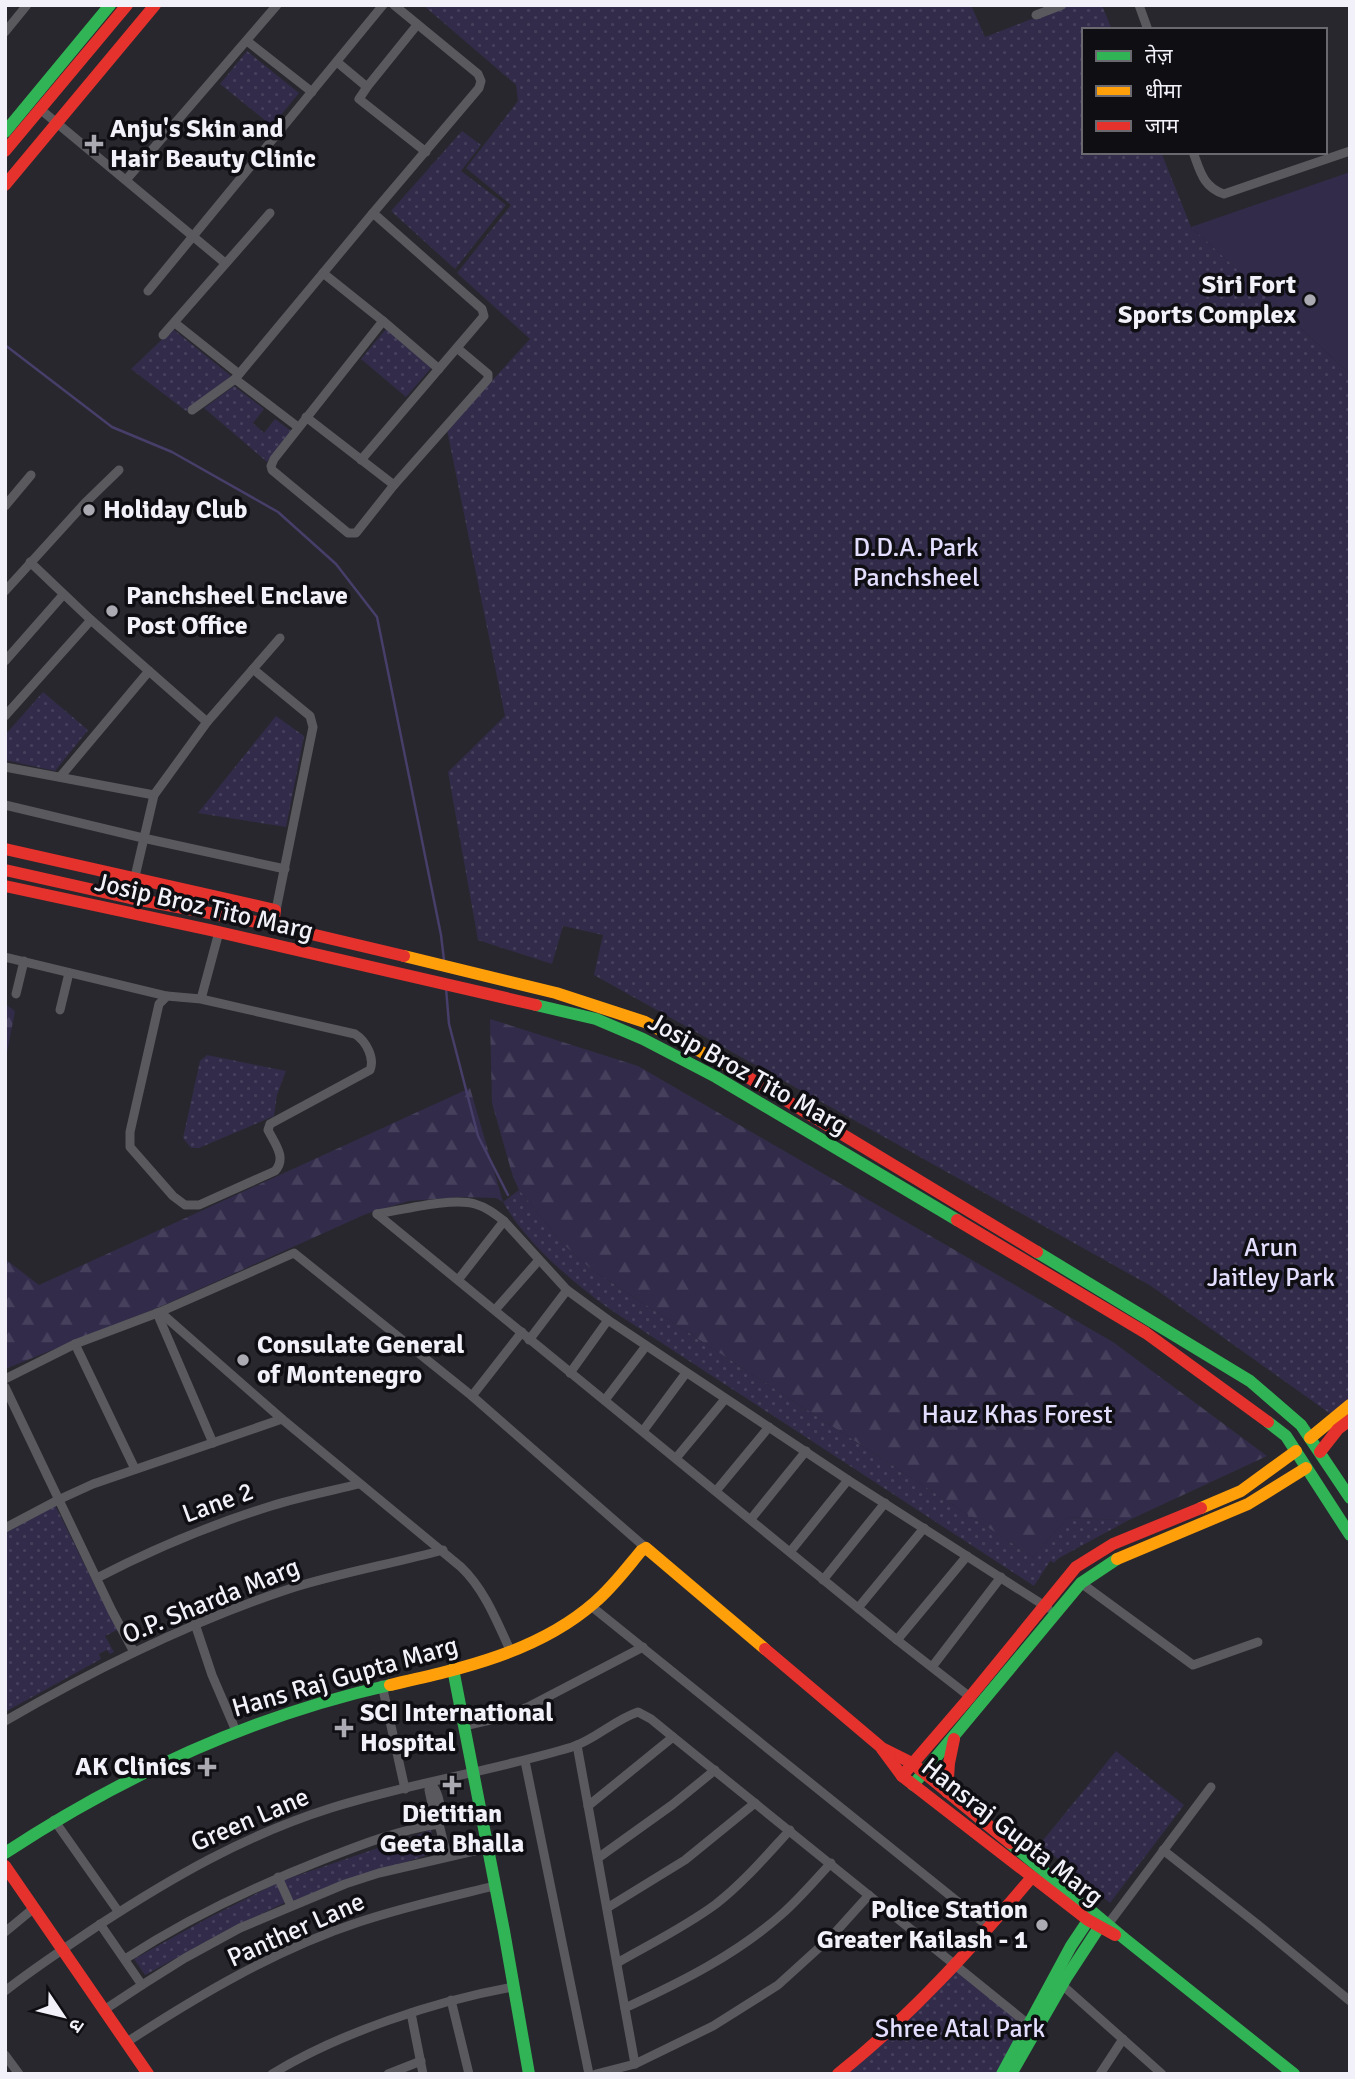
<svg xmlns="http://www.w3.org/2000/svg" width="1355" height="2079" font-family="Signika,'Noto Sans Devanagari',sans-serif">
<defs>
<pattern id="forest-firs" width="22" height="20" patternUnits="userSpaceOnUse" patternTransform="scale(1.75)"><rect width="22" height="20" fill="#322b4a"/><path d="M5 1l3.5 6h-7zM16 11l3.5 6h-7z" fill="#46405c"/></pattern>
<pattern id="park-dots" width="8" height="8" patternUnits="userSpaceOnUse" patternTransform="scale(1.75)"><rect width="8" height="8" fill="#322b4a"/><path d="M2 2h.1M6 6h.1" fill="none" stroke="#46405c" stroke-width="1.8" stroke-linecap="round"/></pattern>
</defs>
<rect width="100%" height="100%" fill="#28272d"/>
<path fill="#322b4a" d="M1350,172V374L1191,227Z"/>
<g fill="url(#forest-firs)">
<path d="M5,1004L15,1011L5,1063Z"/>
<path d="M490,1019L638,1066L1113,1342L1267,1456L1127,1521L1068,1517L1033,1557L592,1270L563,1244L519,1190L513,1177L492,1103Z"/>
<path d="M470,1088L503,1202L496,1198L461,1197L409,1201L366,1214L162,1306L5,1369V1259L39,1285Z"/>
</g>
<g fill="url(#park-dots)">
<path d="M423,5H971L985,37L1068,5H1102L1112,30H1084V152H1161L1191,227L1350,374V1399L1332,1415L1151,1286L594,975L603,935L563,926L552,964L478,940L448,772L505,716L447,430L530,339L457,273L511,205L466,168L518,101L516,85Z"/>
<path d="M247,51L299,93L272,126L220,84Z"/>
<path d="M462,131L481,145L461,171L506,205L455,269L391,211Z"/>
<path d="M173,329L231,376L186,411L131,369Z"/>
<path d="M386,329L431,368L406,397L361,359Z"/>
<path d="M234,386L264,409L253,423L264,433L275,419L291,431L267,462L204,408Z"/>
<path d="M43,692L88,730L55,771L5,760V735Z"/>
<path d="M276,716L304,736L286,827L198,813Z"/>
<path d="M207,1055L286,1071L277,1095L274,1116L199,1148H191L183,1138L200,1061Z"/>
<path d="M519,1190L563,1244L592,1270L1033,1557L1068,1517L1127,1521L1059,1558L1054,1563L1050,1561L1034,1586L608,1308C568,1278 528,1245 503,1202Z"/>
<path d="M55,1505L117,1630L105,1636L114,1652L110,1654L107,1650L99,1654L101,1659L7,1711L5,1709V1531Z"/>
<path d="M1116,1751L1184,1805L1110,1903L1040,1844Z"/>
<path d="M431,1830L436,1852L292,1901L284,1880Z"/>
<path d="M277,1883L286,1902L209,1940L145,1975L134,1959L208,1918Z"/>
<path d="M956,1971L1026,2025L998,2074H847Z"/>
</g>
<g fill="none" stroke-linecap="round" stroke-linejoin="round">
<g stroke="#473e69" stroke-width="2.5">
<path d="M5,345L112,427L172,452L278,512L336,564L377,617L441,935L444,960"/>
<path d="M446,988L449,1024L478,1136L508,1195"/>
</g>
<g stroke="#5a595e" stroke-width="9">
<path d="M1139,5L1148,30"/>
<path d="M1036,15L1062,5"/>
<path d="M5,32L27,5"/>
<path d="M247,41L312,92"/>
<path d="M337,62L367,87L359,99L426,152"/>
<path d="M367,87L417,25"/>
<path d="M40,109L225,263"/>
<path d="M1193,152C1200,171 1203,187 1224,194L1350,151"/>
<path d="M126,180L277,5"/>
<path d="M373,213L479,88L481,81L478,74L394,5"/>
<path d="M323,273L383,321"/>
<path d="M148,291L383,5"/>
<path d="M175,323L239,374"/>
<path d="M163,335L270,213"/>
<path d="M439,369L383,321L274,459L271,466L272,470L348,533H356L394,485L488,379V374L457,348"/>
<path d="M192,410L235,379"/>
<path d="M306,417L394,485"/>
<path d="M298,427L235,379L373,213L482,309L484,316L361,460"/>
<path d="M5,506L31,475"/>
<path d="M5,591L85,503L119,470"/>
<path d="M91,620L207,722L154,795"/>
<path d="M5,661L63,595"/>
<path d="M253,669L310,716L313,727L276,910"/>
<path d="M5,716L91,620L30,562"/>
<path d="M207,722L280,638"/>
<path d="M5,767L154,795L130,898"/>
<path d="M60,777L149,671"/>
<path d="M5,805L143,838L285,869"/>
<path d="M5,957L167,996"/>
<path d="M16,994L24,961"/>
<path d="M201,999L167,996L159,1004L130,1132V1147L173,1196L185,1205H199L275,1171C287,1158 275,1144 268,1130L270,1124L370,1070C375,1058 366,1041 355,1034L201,999L219,932"/>
<path d="M60,1010L69,973"/>
<path d="M377,1214C402,1210 453,1197 475,1204C486,1207 495,1214 504,1221L567,1290L608,1320L848,1480L1048,1608"/>
<path d="M377,1214L897,1640L970,1697"/>
<path d="M458,1280L504,1221"/>
<path d="M495,1310L539,1260"/>
<path d="M160,1312L282,1419L461,1567C485,1590 497,1622 511,1652"/>
<path d="M157,1313L213,1443"/>
<path d="M529,1340L567,1290"/>
<path d="M75,1344L135,1469"/>
<path d="M570,1373L608,1320"/>
<path d="M5,1379L75,1344L160,1312L294,1253L472,1396L646,1548"/>
<path d="M5,1387L112,1611L134,1652"/>
<path d="M472,1396L522,1332"/>
<path d="M605,1400L646,1346"/>
<path d="M643,1431L686,1373"/>
<path d="M676,1458L725,1399"/>
<path d="M716,1491L769,1427"/>
<path d="M751,1519L806,1451"/>
<path d="M5,1528L58,1500L93,1484L282,1419"/>
<path d="M790,1552L848,1480"/>
<path d="M97,1578C153,1549 210,1525 271,1506C299,1497 330,1491 359,1484"/>
<path d="M823,1580L885,1503"/>
<path d="M1081,1583L1193,1665L1258,1642"/>
<path d="M591,1606L989,1927"/>
<path d="M858,1608L924,1528"/>
<path d="M195,1624L212,1675L236,1731"/>
<path d="M897,1640L967,1556"/>
<path d="M932,1667L1001,1577"/>
<path d="M382,1685L405,1789"/>
<path d="M5,1721C95,1669 189,1622 289,1589C339,1573 392,1564 443,1550"/>
<path d="M464,1726L499,1718L528,1707L643,1647"/>
<path d="M577,1745L635,2064"/>
<path d="M525,1761L589,2074"/>
<path d="M430,1783L429,1790L435,1818L439,1824L447,1856"/>
<path d="M430,1783C440,1792 442,1811 439,1824"/>
<path d="M588,1806L673,1737"/>
<path d="M54,1820L118,1911"/>
<path d="M1163,1850L1257,1924L1350,2001"/>
<path d="M598,1858L672,1805L715,1770"/>
<path d="M278,1877L291,1906"/>
<path d="M607,1908L685,1860L755,1803"/>
<path d="M1109,1923L1211,1787"/>
<path d="M100,1924L142,1985L104,2010"/>
<path d="M5,1932L34,1908"/>
<path d="M125,1959C187,1919 253,1887 322,1860C360,1845 398,1830 439,1824"/>
<path d="M617,1963C650,1944 685,1927 716,1904C743,1883 766,1856 790,1830"/>
<path d="M1061,1984L1162,2074"/>
<path d="M142,1985L185,1958L240,1928L345,1884L379,1873L487,1848"/>
<path d="M5,1991C34,1968 65,1948 96,1927C171,1878 245,1835 331,1808C410,1783 493,1771 572,1747C596,1739 614,1720 638,1712L651,1719L673,1737L1033,2028"/>
<path d="M451,2000L469,2074"/>
<path d="M625,2008C681,1982 736,1955 782,1914C799,1899 815,1880 831,1863"/>
<path d="M411,2013L423,2074"/>
<path d="M127,2042C199,1995 277,1949 359,1922C403,1907 449,1897 494,1886"/>
<path d="M5,2055L19,2074"/>
<path d="M272,2074C339,2033 435,2001 513,1987"/>
<path d="M388,2074L421,2061"/>
<path d="M596,2074L635,2064L713,2026L778,1985L832,1936L869,1895"/>
<path d="M1100,2074L1123,2039"/>
</g>
<g stroke="#30b455" stroke-width="12">
<path d="M5,132L110,5"/>
<path d="M536,1005L596,1019L643,1039L716,1077L957,1220"/>
<path d="M1037,1252L1250,1381L1301,1425L1350,1498"/>
<path d="M1268,1422L1286,1436L1350,1535"/>
<path d="M453,1669L504,1931L529,2074"/>
<path d="M913,1785L1081,1583L1117,1559"/>
<path d="M1010,1843L1125,1939L1294,2074"/>
<path d="M5,1853C124,1775 251,1716 390,1685"/>
<path d="M1002,2074L1071,1946L1091,1916"/>
<path d="M1011,2074L1066,1978L1102,1923"/>
</g>
<g stroke="#ff9f0a" stroke-width="12">
<path d="M404,956L556,993L645,1022L741,1073"/>
<path d="M1310,1438L1350,1405"/>
<path d="M1201,1508L1241,1491L1296,1451"/>
<path d="M1117,1559L1248,1504L1306,1468"/>
<path d="M390,1685C461,1669 538,1652 594,1603C612,1588 626,1569 641,1551L646,1548L765,1649"/>
</g>
<g stroke="#e5322d" stroke-width="12">
<path d="M5,151L127,5"/>
<path d="M5,185L155,5"/>
<path d="M5,849L275,910L273,925"/>
<path d="M5,870L130,898L273,925L404,956"/>
<path d="M5,886L210,930L536,1005"/>
<path d="M741,1073L1037,1252"/>
<path d="M957,1220L1146,1333L1268,1422"/>
<path d="M1320,1452L1338,1429L1350,1420"/>
<path d="M765,1649L882,1748L912,1763L1010,1843"/>
<path d="M882,1749L902,1776L1088,1920L1115,1935"/>
<path d="M902,1776L970,1697L1076,1567L1113,1544L1201,1508"/>
<path d="M947,1792L949,1763L954,1739"/>
<path d="M5,1866L148,2074"/>
<path d="M838,2074C911,2016 972,1948 1032,1877"/>
</g>
</g>
<g fill="#abaab2" stroke="#0f0e13" stroke-width="2.5">
<path d="M90.5 133.5h7v7h7v7h-7v7h-7v-7h-7v-7h7z"/>
<circle cx="1310" cy="300" r="7"/>
<circle cx="89" cy="510" r="7"/>
<circle cx="112" cy="611" r="7"/>
<circle cx="243" cy="1360" r="7"/>
<path d="M340.5 1717.5h7v7h7v7h-7v7h-7v-7h-7v-7h7z"/>
<path d="M203.5 1756.5h7v7h7v7h-7v7h-7v-7h-7v-7h7z"/>
<path d="M448.5 1774.5h7v7h7v7h-7v7h-7v-7h-7v-7h7z"/>
<circle cx="1042" cy="1925" r="7"/>
</g>
<g text-anchor="middle" dominant-baseline="central" stroke-width="7" stroke-linejoin="round" paint-order="stroke">
<g font-size="26" font-weight="bold" fill="#f2f1f9" stroke="#0f0e13" text-anchor="start">
<text x="110" y="129">Anju's Skin and<tspan x="110" dy="30">Hair Beauty Clinic</tspan></text>
<text x="1296" y="285" text-anchor="end">Siri Fort<tspan x="1296" dy="30">Sports Complex</tspan></text>
<text x="103" y="510">Holiday Club</text>
<text x="126" y="596">Panchsheel Enclave<tspan x="126" dy="30">Post Office</tspan></text>
<text x="257" y="1345">Consulate General<tspan x="257" dy="30">of Montenegro</tspan></text>
<text x="360" y="1713">SCI International<tspan x="360" dy="30">Hospital</tspan></text>
<text x="191" y="1767" text-anchor="end">AK Clinics</text>
<text x="452" y="1814" text-anchor="middle">Dietitian<tspan x="452" dy="30">Geeta Bhalla</tspan></text>
<text x="1028" y="1910" text-anchor="end">Police Station<tspan x="1028" dy="30">Greater Kailash - 1</tspan></text>
</g>
<g font-size="26" fill="#e3defe" stroke="#0f0e13">
<text x="916" y="548">D.D.A. Park<tspan x="916" dy="30">Panchsheel</tspan></text>
<text x="1271" y="1248">Arun<tspan x="1271" dy="30">Jaitley Park</tspan></text>
<text x="1017" y="1415">Hauz Khas Forest</text>
<text x="960" y="2029">Shree Atal Park</text>
</g>
<g font-size="26" fill="#f2f1f9" stroke="#0f0e13">
<text transform="translate(204 907) rotate(13)">Josip Broz Tito Marg</text>
<text transform="translate(748 1074) rotate(29)">Josip Broz Tito Marg</text>
<text transform="translate(218 1503) rotate(-20)">Lane 2</text>
<text transform="translate(211 1601) rotate(-22)">O.P. Sharda Marg</text>
<text transform="translate(345 1677) rotate(-16)">Hans Raj Gupta Marg</text>
<text transform="translate(250 1820) rotate(-23)">Green Lane</text>
<text transform="translate(1012 1832) rotate(38)">Hansraj Gupta Marg</text>
<text transform="translate(296 1930) rotate(-24)">Panther Lane</text>
</g>
</g>
<rect width="1355" height="2079" fill="none" stroke="#f2f1f9" stroke-width="14"/>
<rect x="1082" y="28" width="245" height="126" fill="#0f0e13" stroke="#6a696f" stroke-width="2"/>
<rect x="1096" y="51" width="35" height="10" fill="#30b455" stroke="#6a696f" stroke-width="2"/>
<text x="1145" y="63" font-size="21" fill="#f2f1f9">तेज़</text>
<rect x="1096" y="86" width="35" height="10" fill="#ff9f0a" stroke="#6a696f" stroke-width="2"/>
<text x="1145" y="98" font-size="21" fill="#f2f1f9">धीमा</text>
<rect x="1096" y="121" width="35" height="10" fill="#e5322d" stroke="#6a696f" stroke-width="2"/>
<text x="1145" y="133" font-size="21" fill="#f2f1f9">जाम</text>
<g transform="translate(63 2016) rotate(125)" stroke="#0f0e13" stroke-width="5" paint-order="stroke">
<path d="M0-5L12 26L0 18L-12 26Z" fill="#f2f1f9"/>
<text y="-10" font-size="19" font-weight="bold" text-anchor="middle" fill="#f2f1f9">उ</text>
</g>
</svg>
